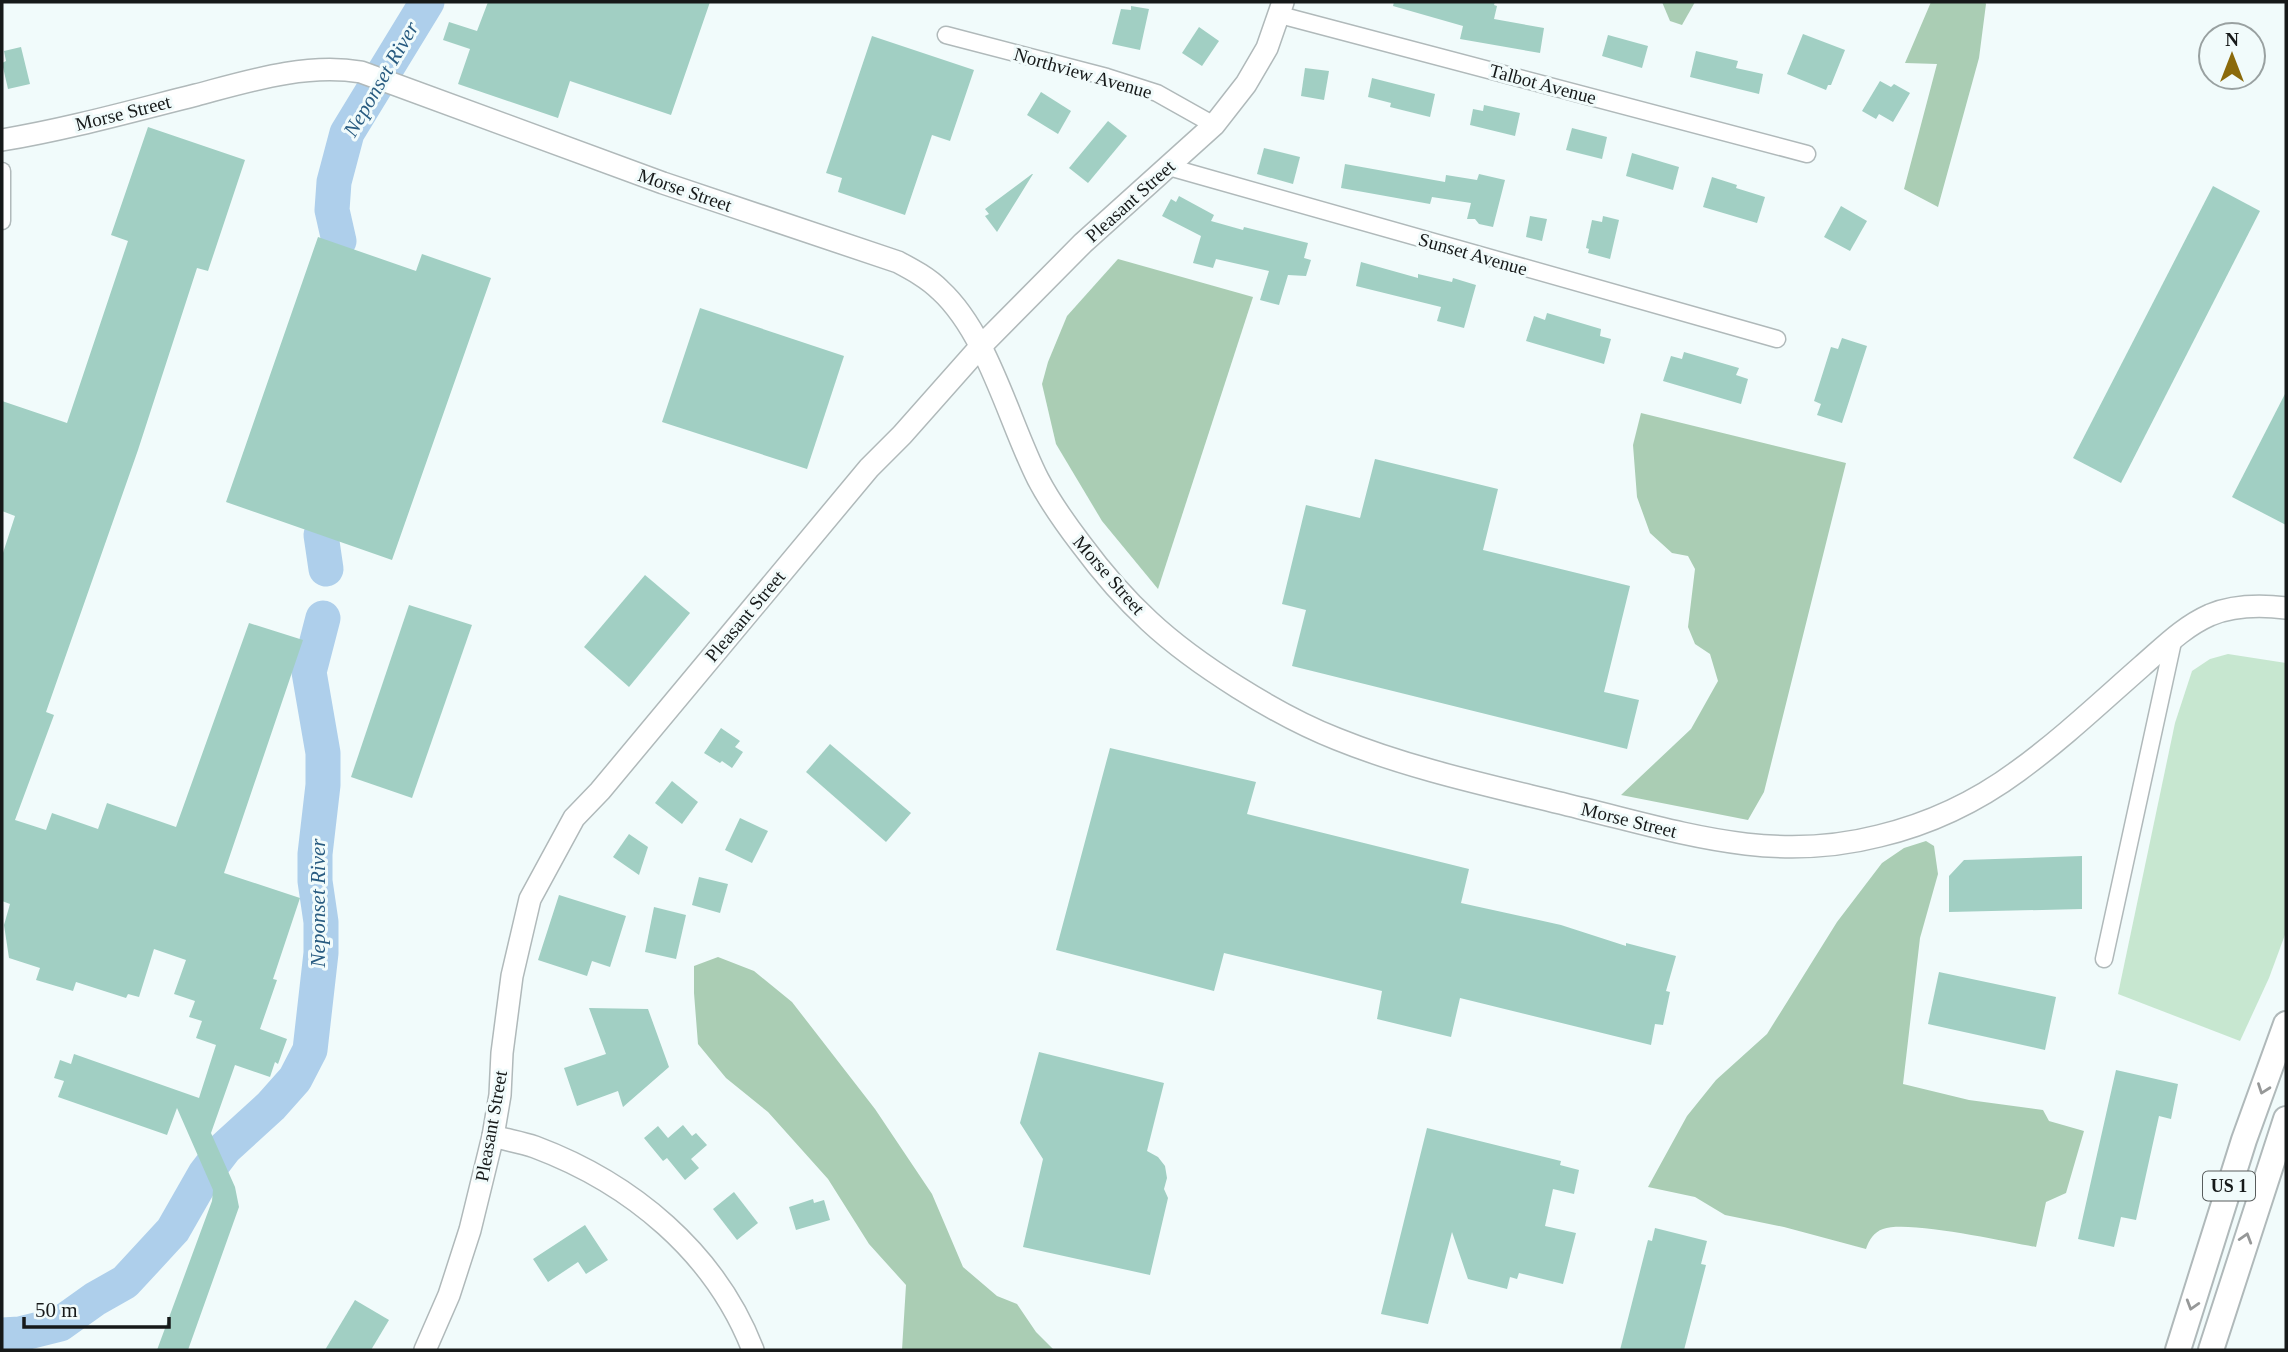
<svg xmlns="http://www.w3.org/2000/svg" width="2288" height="1352" font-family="'Times New Roman',serif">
<rect width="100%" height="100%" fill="#f1fbfb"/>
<path fill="#c7e7d0" d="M2228,654L2286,663V932L2269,978L2240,1041L2118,994L2175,723L2192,671L2210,659Z"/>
<g fill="#aacdb4">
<path d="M1662,2H1695L1682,25L1670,21Z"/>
<path d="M1931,2H1985L1986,4L1979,58L1938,207L1904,189L1937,64L1905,63Z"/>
<path d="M1118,259L1253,297L1158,589L1102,521L1056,444L1042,384L1048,362L1067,316Z"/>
<path d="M1641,413L1846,463L1764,792L1748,820L1621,795L1691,729L1718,681L1710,654L1695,644L1688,627L1695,569L1688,556L1672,553L1650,533L1637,497L1633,445Z"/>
<path d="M1926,841L1934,846L1938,874L1920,938L1903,1084L1969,1100L2043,1110L2049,1121L2084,1131L2066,1193L2046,1202L2036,1247C2005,1242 1909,1220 1883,1229C1874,1232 1869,1240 1866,1249L1784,1227L1725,1215L1695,1197L1648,1187L1687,1116L1716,1080L1767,1034L1837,922L1882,863L1904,848Z"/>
<path d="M718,957L754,971L792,1002L875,1109L932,1194L963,1267L997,1296L1017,1304L1036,1332L1054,1350H902L906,1285L869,1244L828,1179L768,1112L726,1078L698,1044L694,993V966Z"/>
</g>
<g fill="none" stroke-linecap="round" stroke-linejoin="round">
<g stroke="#aecfeb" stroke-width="35">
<path d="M339,241L332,210L334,182L347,133L427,2"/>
<path d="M321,535L326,569"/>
<path d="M2,1335L20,1334L60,1324L95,1299L125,1282L173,1230L205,1174L225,1148L271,1106L295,1079L310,1050L321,953V922L315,881V854L323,785V753L309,672L323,618"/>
</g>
</g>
<g fill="#a1cfc3">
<path d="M488,2H710L671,115L570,81L558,118L458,84L470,49L443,40L449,22L477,31Z"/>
<path d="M1394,2H1495L1494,5L1497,6L1494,19L1544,28L1540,53L1460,39L1463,26L1393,6Z"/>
<path d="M1131,6L1149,9L1140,50L1112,44L1121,9L1131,10Z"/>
<path d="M1199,27L1219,41L1202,66L1182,53Z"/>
<path d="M1803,34L1845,50L1831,85H1828L1826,90L1787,74Z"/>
<path d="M1608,35L1648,46L1642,68L1602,56Z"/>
<path d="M872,36L974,70L950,141L932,135L905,215L838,192L842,178L826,173Z"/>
<path d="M21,47L30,84L8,89L2,63L6,61L4,51Z"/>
<path d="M1696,51L1738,61L1736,68L1763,74L1759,94L1690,77Z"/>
<path d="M1305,68L1329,71L1324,100L1301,96Z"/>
<path d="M1372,78L1435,94L1430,117L1390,107L1391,103L1368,97Z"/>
<path d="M1880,81L1891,87L1894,84L1910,93L1893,122L1879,114L1876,119L1862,111Z"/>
<path d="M1041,92L1071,111L1058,134L1027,115Z"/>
<path d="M1484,105L1520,113L1515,136L1470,125L1473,109L1483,111Z"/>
<path d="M1108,121L1127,136L1088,183L1069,168Z"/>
<path d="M148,127L245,160L208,271L197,268L138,450L46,712L54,715L15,820L46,830L52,813L98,829L107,803L176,827L249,623L303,640L224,873L300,898L273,979L277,980L260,1029L287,1039L278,1064L275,1062L270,1077L235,1065L211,1133L235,1187L239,1207L188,1350H157L212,1201L213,1190L177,1108L167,1135L58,1097L64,1081L54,1078L60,1060L71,1064L74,1054L199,1098L216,1045L196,1038L202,1021L189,1017L195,1001L174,994L186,960L154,949L139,997L128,994L126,998L76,982L73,991L36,980L40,968L9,958L4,925L10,904L2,901V556L15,516L2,511V401L67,423L128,241L111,235Z"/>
<path d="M1572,128L1607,137L1602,159L1566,150Z"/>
<path d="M1264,148L1300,157L1293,184L1257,174Z"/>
<path d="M1632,153L1679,167L1673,190L1626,176Z"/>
<path d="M1345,164L1445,182L1446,175L1477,180L1479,174L1505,180L1493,227L1479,224L1475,219H1467L1471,203L1432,197L1430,204L1341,188Z"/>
<path d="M1032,174H1033L997,232L985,216L989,214L985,209Z"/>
<path d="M1712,177L1737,185L1736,188L1765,197L1757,223L1703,207Z"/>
<path d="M2213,186L2260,211L2121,483L2073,458Z"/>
<path d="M1179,196L1214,215L1211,221L1243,230L1244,227L1308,243L1304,258L1311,260L1306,276L1288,275L1279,305L1260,300L1269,271L1216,259L1213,268L1193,263L1201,236L1162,216L1171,199L1176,202Z"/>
<path d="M1841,206L1867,221L1850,251L1824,237Z"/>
<path d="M1530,216L1547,219L1542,241L1526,237Z"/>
<path d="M1603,216L1619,220L1610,259L1588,253L1589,249L1586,248L1592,220L1602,222Z"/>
<path d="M318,237L416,271L422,254L491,278L392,560L226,502Z"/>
<path d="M1361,262L1418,278V274L1452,282L1453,278L1476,285L1464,328L1437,321L1441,307L1356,286Z"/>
<path d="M700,308L844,356L807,469L662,422Z"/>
<path d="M1547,313L1601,329L1600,336L1611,339L1604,364L1526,341L1534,316L1545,320Z"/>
<path d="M1842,338L1867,346L1842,423L1817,415L1821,404L1814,401L1831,347L1838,349Z"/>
<path d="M1684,352L1739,368L1736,375L1748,379L1741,404L1663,381L1671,356L1682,359Z"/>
<path d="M2286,392V525L2232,497Z"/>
<path d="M1375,459L1498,489L1483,550L1630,586L1604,692L1639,700L1627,749L1292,666L1306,610L1282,604L1306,505L1360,518Z"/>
<path d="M645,575L690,613L629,687L584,647Z"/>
<path d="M409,605L472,625L412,798L351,777Z"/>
<path d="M721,728L740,741L735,747L743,752L732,768L722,761L720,763L704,753Z"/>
<path d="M830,744L911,813L886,842L806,772Z"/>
<path d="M1110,748L1256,782L1247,814L1469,869L1461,903L1561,925L1626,946V943L1676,956L1666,991L1670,992L1663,1025L1655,1024L1651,1045L1460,998L1451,1037L1377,1019L1382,991L1224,953L1214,991L1056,950Z"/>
<path d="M672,781L698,802L682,824L655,803Z"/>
<path d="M740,818L768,831L752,863L725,850Z"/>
<path d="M629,834L648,847L639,875L613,857Z"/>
<path d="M2082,856V909L1949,912V876L1964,860Z"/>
<path d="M699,877L728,884L720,913L692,905Z"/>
<path d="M559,895L626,916L610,967L592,961L587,976L538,960Z"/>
<path d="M654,907L686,915L676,959L645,952Z"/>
<path d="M1939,972L2056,997L2045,1050L1928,1024Z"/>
<path d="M589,1008L648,1009L669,1067L623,1107L618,1091L577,1106L564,1068L606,1054Z"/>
<path d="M1039,1052L1164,1083L1147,1151L1158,1157L1165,1166L1167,1178L1164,1189L1168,1198L1150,1275L1023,1247L1043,1159L1020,1123Z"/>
<path d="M2116,1070L2178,1084L2171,1119L2159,1116L2136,1220L2121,1217L2114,1247L2078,1239Z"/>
<path d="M683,1125L692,1136L696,1133L707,1145L691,1159L699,1168L685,1180L667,1158L663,1161L644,1138L658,1126L668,1138Z"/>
<path d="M1427,1128L1561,1161L1560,1165L1579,1170L1574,1194L1553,1189L1545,1226L1576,1233L1563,1284L1519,1273L1517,1279L1510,1277L1507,1289L1468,1279L1452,1232L1428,1324L1381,1314Z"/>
<path d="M734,1192L758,1223L737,1240L713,1209Z"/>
<path d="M813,1199L814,1203L824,1200L830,1220L796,1230L789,1207Z"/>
<path d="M585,1225L608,1260L586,1274L578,1262L548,1282L533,1259Z"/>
<path d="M1655,1228L1707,1241L1701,1264L1706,1265L1684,1350H1620L1648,1240L1652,1241Z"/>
<path d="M355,1300L389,1320L371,1350H325Z"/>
</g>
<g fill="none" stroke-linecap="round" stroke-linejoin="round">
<defs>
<g id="street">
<path d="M1280,15L1807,154"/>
<path d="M946,35L1107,77L1157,93L1214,125"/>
<path d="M1169,167L1777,339"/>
<path d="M2,171V221"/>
<path d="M2104,959L2174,637"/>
</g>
<g id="secondary">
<path d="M2,140C68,129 132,111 196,95C249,81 305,63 361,72L663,183L898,262C913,270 928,278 940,290C988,334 1009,422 1038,479C1050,502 1065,523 1081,544C1101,571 1123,597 1149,621C1195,664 1278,716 1337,739C1416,771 1501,788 1584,809C1686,834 1774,863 1879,836C1929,824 1976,802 2018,771C2062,739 2101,702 2142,666C2164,647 2183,627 2210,615C2234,605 2261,605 2286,608"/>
<path d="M493,1136C506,1140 521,1142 535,1147C631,1183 715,1252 753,1350"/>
<path d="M425,1350L449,1295L470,1230L493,1136L500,1095L502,1053L512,976L530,899L574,818L600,791L869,468L902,435L980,347L1083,243L1214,125L1246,84L1267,48L1283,2"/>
</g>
<g id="primary">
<path d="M2178,1350L2244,1140L2286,1024"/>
<path d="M2211,1350L2286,1119"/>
</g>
</defs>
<use href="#street" stroke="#b0b9ba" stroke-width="19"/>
<use href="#secondary" stroke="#b0b9ba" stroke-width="24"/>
<use href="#primary" stroke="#b0b9ba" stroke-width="28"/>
<use href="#street" stroke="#fff" stroke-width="16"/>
<use href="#secondary" stroke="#fff" stroke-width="21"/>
<use href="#primary" stroke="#fff" stroke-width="24"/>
</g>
<defs><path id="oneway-chevron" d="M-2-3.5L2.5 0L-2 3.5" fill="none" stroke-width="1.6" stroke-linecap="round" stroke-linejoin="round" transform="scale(1.75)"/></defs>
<g stroke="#969898">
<use href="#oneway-chevron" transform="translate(2263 1089) rotate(110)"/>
<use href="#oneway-chevron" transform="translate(2246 1238) rotate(-73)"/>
<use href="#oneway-chevron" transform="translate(2192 1305) rotate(107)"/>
</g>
<g text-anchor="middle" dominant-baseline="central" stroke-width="6" stroke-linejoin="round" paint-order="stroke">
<rect fill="#f1fbfb" stroke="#585d5d" stroke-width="2" x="2203" y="1171.5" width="52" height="29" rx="5"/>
<g font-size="18" font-weight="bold" fill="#161919">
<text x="2229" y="1186">US 1</text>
</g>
<g font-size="19" fill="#161919" stroke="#f1fbfb">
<text transform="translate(1083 73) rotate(16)">Northview Avenue</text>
<text transform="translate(1543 84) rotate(15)">Talbot Avenue</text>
<text transform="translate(123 113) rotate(-14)">Morse Street</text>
<text transform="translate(685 190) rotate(19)">Morse Street</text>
<text transform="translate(1130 201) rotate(-42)">Pleasant Street</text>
<text transform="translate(1473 254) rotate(16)">Sunset Avenue</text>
<text transform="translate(1109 575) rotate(49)">Morse Street</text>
<text transform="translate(745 616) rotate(-50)">Pleasant Street</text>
<text transform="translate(1629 820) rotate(14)">Morse Street</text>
<text transform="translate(491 1126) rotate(-80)">Pleasant Street</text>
</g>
<g font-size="21" font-style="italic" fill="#285b80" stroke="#f1fbfb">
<text transform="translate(381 79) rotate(-60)">Neponset River</text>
<text transform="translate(318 903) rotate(-90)">Neponset River</text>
</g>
</g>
<rect width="2288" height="1352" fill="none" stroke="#161919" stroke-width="7"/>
<g transform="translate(2232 56)"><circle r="33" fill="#f1fbfb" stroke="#99a1a1" stroke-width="2"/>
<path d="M0-5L12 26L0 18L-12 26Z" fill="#8b6a0b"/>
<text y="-10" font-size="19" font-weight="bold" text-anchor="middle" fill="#161919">N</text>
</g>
<path d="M24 1317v10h145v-10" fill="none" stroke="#161919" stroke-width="3.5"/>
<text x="35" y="1317" font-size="21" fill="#161919" stroke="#f1fbfb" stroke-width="5" paint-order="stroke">50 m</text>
</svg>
